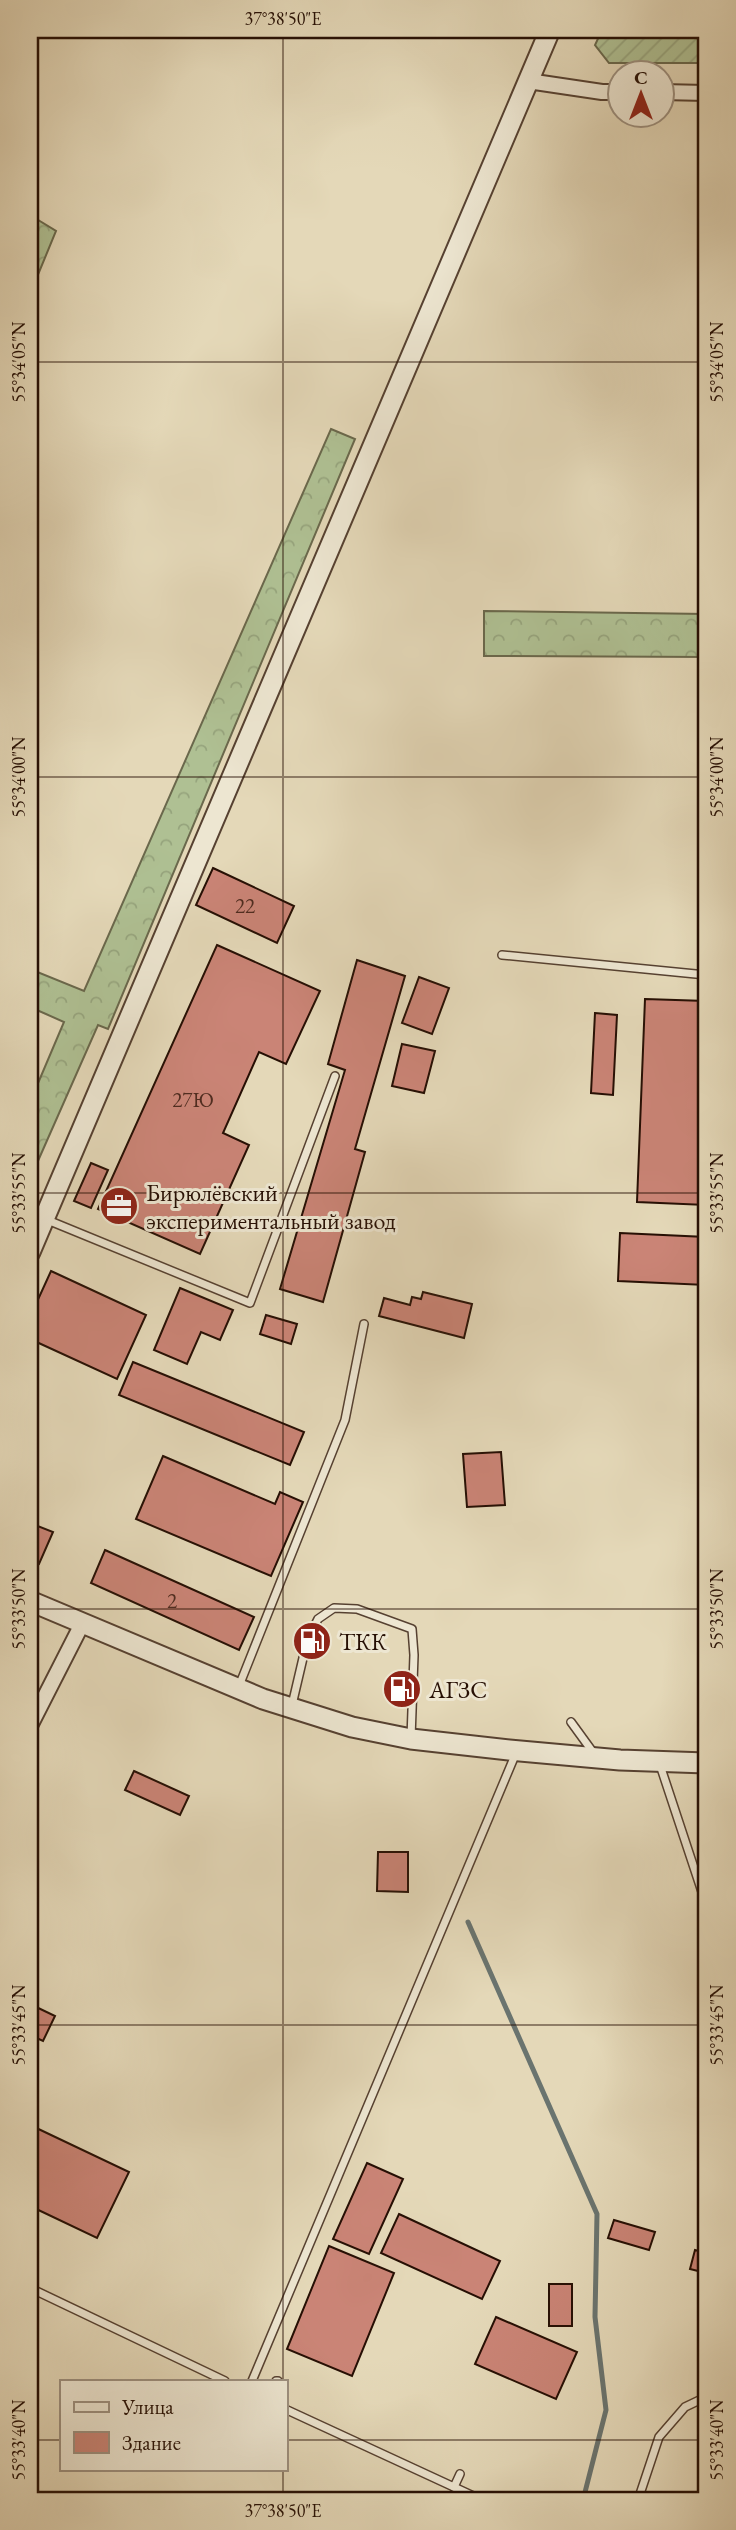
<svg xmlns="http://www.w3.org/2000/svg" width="736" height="2530" font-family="'EB Garamond',serif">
<defs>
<pattern id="forest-crowns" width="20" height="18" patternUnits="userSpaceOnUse" patternTransform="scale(1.75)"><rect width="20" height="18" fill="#afc093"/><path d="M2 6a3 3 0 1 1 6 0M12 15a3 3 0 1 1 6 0" fill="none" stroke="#96a47d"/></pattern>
<pattern id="garden-furrows" width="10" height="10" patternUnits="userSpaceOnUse" patternTransform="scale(1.75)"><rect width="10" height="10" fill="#afc093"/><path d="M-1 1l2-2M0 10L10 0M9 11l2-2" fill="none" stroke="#96a47d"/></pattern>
</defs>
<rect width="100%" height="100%" fill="#e4d8b8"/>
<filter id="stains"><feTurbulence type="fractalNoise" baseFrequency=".00286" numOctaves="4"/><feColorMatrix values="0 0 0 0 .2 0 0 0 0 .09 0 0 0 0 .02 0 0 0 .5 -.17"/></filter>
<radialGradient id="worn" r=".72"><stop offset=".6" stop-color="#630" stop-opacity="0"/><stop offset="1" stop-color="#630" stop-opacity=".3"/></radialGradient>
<g fill="url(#forest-crowns)" stroke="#6a684c" stroke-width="2">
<path d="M30,215L56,231L30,294Z"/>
<path d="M331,429L355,439L108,1029L98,1025L30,1179V1102L64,1022L30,1007V969L84,991Z"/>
<path d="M484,611L706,614V657L484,656Z"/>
</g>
<path fill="url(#garden-furrows)" stroke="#6a684c" stroke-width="2" d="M602,30H706V63H609L595,45Z"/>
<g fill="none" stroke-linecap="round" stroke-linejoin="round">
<path stroke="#6a746f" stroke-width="5" d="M468,1922L597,2214L595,2317L606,2410L583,2500"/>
</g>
<g fill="#ca8476" stroke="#260f04" stroke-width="2">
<path d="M213,868L294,906L277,943L196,905Z"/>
<path d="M217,945L320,991L286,1064L259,1052L223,1133L249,1145L200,1254L98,1209Z"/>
<path d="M357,960L405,976L355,1149L365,1152L323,1302L280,1289L345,1070L328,1064Z"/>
<path d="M419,977L449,988L432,1034L402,1023Z"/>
<path d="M645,999L706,1001V1205L637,1202Z"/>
<path d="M595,1013L617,1015L613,1095L591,1093Z"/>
<path d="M402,1044L435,1051L424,1093L392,1086Z"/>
<path d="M91,1163L108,1170L91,1208L74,1201Z"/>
<path d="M620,1233L706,1237V1285L618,1281Z"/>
<path d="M51,1271L146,1315L117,1379L30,1339V1317Z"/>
<path d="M180,1288L233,1310L220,1340L201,1332L187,1364L154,1350Z"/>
<path d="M423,1292L472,1304L464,1338L379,1316L384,1298L410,1305L412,1297L421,1299Z"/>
<path d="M266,1315L297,1324L291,1344L260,1334Z"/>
<path d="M133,1362L304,1432L290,1465L119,1395Z"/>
<path d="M501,1452L505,1505L467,1507L463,1454Z"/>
<path d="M163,1456L275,1504L280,1492L303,1502L271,1576L136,1519Z"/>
<path d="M30,1523L53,1532L39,1564L30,1560Z"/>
<path d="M105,1550L254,1617L239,1650L91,1583Z"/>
<path d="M134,1771L189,1796L180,1815L125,1790Z"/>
<path d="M378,1852H408V1892L377,1891Z"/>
<path d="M30,2004L55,2016L43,2041L30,2035Z"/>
<path d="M30,2125L129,2172L97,2238L30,2206Z"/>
<path d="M367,2163L403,2179L369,2254L333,2239Z"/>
<path d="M399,2214L500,2261L482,2299L381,2253Z"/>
<path d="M614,2220L655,2232L649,2250L608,2238Z"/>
<path d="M329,2246L394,2273L352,2376L287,2349Z"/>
<path d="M695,2250L706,2253V2273L690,2269Z"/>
<rect x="549" y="2284" width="23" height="42"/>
<path d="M496,2317L577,2352L556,2399L475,2364Z"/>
</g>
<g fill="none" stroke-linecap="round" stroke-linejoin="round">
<defs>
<g id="service">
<path d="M502,955L706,975"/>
<path d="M45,1219L250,1303L335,1076"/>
<path d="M239,1686L345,1420L364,1324"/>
<path d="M292,1705L307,1641L318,1619L334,1608L357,1609L412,1629L414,1655L411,1738"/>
<path d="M571,1722L595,1755"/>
<path d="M659,1762L706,1904"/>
<path d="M30,2288L225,2381"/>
<path d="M252,2381L516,1753"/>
<path d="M276,2381H278"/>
<path d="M285,2409L482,2500"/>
<path d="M454,2487L460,2474"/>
<path d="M638,2500L659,2437L685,2407L706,2397"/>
</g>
<g id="minor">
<path d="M528,81L602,92H620"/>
<path d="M662,92L706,93"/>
<path d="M30,1726L82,1624"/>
</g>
<g id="tertiary">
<path d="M30,1252L550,30"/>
<path d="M30,1601L263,1699L352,1727L411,1739L509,1750L620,1760L706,1763"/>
</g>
</defs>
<use href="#service" stroke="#564131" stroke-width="10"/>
<use href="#minor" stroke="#564131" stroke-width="18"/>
<use href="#tertiary" stroke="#564131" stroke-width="23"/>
<use href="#service" stroke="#ede6d1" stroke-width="7"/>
<use href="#minor" stroke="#ede6d1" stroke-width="14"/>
<use href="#tertiary" stroke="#ede6d1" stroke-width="19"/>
</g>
<path fill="none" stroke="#260f04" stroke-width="2" stroke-opacity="0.45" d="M283,30V2381M30,362H706M30,777H706M30,1193H706M30,1609H706M30,2025H706M30,2440H61M285,2440H706M283,2469V2500"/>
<defs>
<symbol id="office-disc" viewBox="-11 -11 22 22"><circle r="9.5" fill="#8f2418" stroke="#ede6d1"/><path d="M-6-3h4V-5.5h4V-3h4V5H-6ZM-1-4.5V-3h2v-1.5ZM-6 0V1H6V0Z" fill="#fff"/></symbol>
<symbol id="fuel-disc" viewBox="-11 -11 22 22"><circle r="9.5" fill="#8f2418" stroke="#ede6d1"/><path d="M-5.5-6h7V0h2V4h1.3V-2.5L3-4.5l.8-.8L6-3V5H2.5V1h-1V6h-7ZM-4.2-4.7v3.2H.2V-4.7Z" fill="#fff"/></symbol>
</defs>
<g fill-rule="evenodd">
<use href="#office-disc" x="97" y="1184" width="44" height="44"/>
<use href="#fuel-disc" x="290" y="1619" width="44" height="44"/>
<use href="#fuel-disc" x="380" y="1667" width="44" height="44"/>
</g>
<g text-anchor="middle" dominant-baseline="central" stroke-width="6" stroke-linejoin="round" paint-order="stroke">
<g font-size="21" fill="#4f2c20">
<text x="245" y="905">22</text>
<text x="193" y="1099">27Ю</text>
<text x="172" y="1600">2</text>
</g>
<g font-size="24" fill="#260f04" stroke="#ede6d1" text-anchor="start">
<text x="146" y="1192">Бирюлёвский<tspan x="146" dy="28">экспериментальный завод</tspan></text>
<text x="339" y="1641">ТКК</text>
<text x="429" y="1689">АГЗС</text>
</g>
</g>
<rect width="736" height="2530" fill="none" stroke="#e4d8b8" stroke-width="77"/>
<rect x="60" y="2380" width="228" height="91" fill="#ede6d1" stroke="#9d907f" stroke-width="2"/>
<rect x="74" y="2402" width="35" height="10" fill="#ede6d1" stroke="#9d907f" stroke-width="2"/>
<text x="122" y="2414" font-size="21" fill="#260f04">Улица</text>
<rect x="74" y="2432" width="35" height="21" fill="#ca8476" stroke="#9d907f" stroke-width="2"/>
<text x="122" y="2450" font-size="21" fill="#260f04">Здание</text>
<g transform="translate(641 94)"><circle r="33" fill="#ede6d1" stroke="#9d907f" stroke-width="2"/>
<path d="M0-5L12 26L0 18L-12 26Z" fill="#8f2418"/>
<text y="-10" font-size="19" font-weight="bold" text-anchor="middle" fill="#260f04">С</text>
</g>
<rect x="38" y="38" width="660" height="2454" fill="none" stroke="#260f04" stroke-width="2.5"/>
<g font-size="18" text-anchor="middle" fill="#260f04">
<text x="283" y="25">37°38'50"E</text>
<text transform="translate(19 362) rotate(-90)" y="6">55°34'05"N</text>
<text transform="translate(717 362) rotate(-90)" y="6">55°34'05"N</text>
<text transform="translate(19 777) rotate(-90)" y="6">55°34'00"N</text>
<text transform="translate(717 777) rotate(-90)" y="6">55°34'00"N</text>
<text transform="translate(19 1193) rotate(-90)" y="6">55°33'55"N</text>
<text transform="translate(717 1193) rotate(-90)" y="6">55°33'55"N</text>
<text transform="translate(19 1609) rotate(-90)" y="6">55°33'50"N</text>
<text transform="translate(717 1609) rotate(-90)" y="6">55°33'50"N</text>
<text transform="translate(19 2025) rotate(-90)" y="6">55°33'45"N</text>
<text transform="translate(717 2025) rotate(-90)" y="6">55°33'45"N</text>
<text transform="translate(19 2440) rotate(-90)" y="6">55°33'40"N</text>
<text transform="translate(717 2440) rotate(-90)" y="6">55°33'40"N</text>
<text x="283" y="2517">37°38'50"E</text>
</g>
<rect width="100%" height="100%" filter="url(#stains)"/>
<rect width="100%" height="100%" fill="url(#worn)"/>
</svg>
